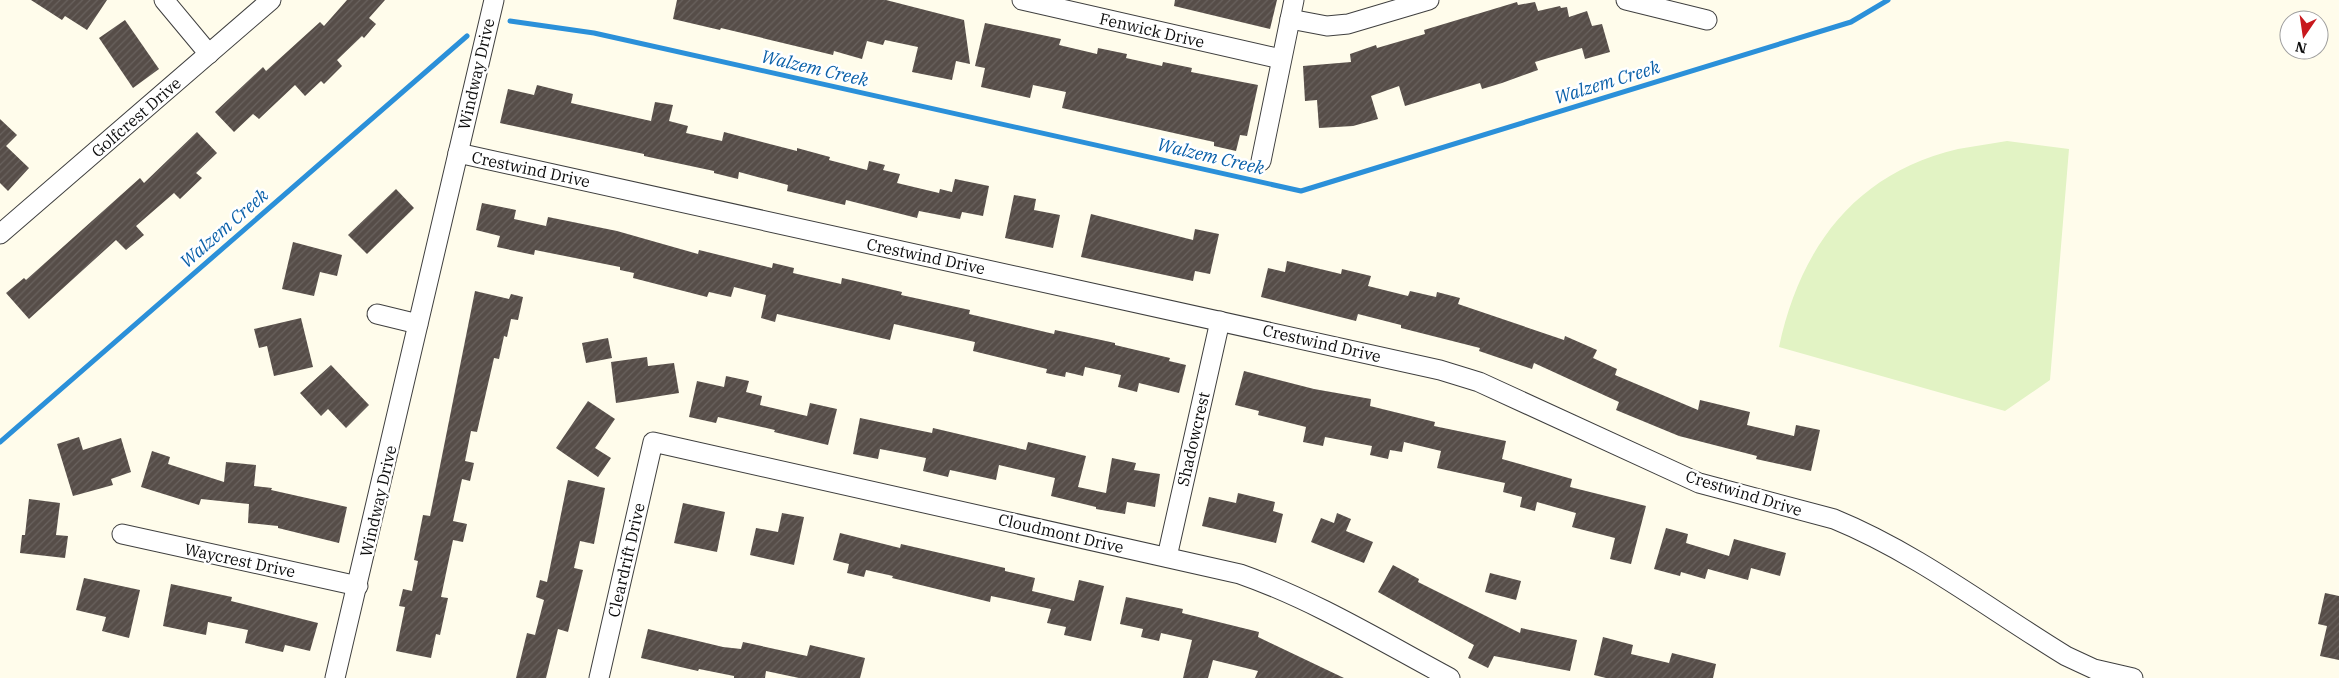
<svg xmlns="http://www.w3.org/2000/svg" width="2339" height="678" font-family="'IBM Plex Serif',serif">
<defs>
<pattern id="building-hatch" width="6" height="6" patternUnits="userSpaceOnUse" patternTransform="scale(1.25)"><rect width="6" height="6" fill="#564d48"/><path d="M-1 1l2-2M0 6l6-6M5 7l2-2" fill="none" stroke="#69625e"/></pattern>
</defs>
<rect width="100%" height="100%" fill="#fffceb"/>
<path fill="#e2f3c4" d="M2007,141L2069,149L2050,380L2005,411L1779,347C1800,248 1855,173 1958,149C1974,146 1991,144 2007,141Z"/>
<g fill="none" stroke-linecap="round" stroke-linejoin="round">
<g stroke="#2b90d9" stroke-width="5">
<path d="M510,21L594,33L1301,191L1851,22L1888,0"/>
<path d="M0,442L467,36"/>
</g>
</g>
<g fill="url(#building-hatch)">
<path d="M31,0H107L87,30L65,16L62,20Z"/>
<path d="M347,0H385L369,18L376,24L364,38L362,36L337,60L342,66L324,84L321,81L305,96L295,85L259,119L253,114L234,132L215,112L263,67L266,71L320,22L324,26Z"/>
<path d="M677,0H886L964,20L970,64L956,61L952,80L912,72L918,47L885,40L883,45L867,41L862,59L834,51L833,55L721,28L720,30L673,19Z"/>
<path d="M1175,0H1277L1270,29L1174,6Z"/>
<path d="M1517,2L1518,5L1535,2L1538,11L1560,6L1561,8L1567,7L1569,17L1587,11L1592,26L1602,24L1610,52L1585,59L1582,48L1535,62L1538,70L1502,83L1482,89L1480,83L1405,106L1399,86L1371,96L1378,119L1353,126L1319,128L1317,100L1305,101L1303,66L1351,62L1350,54L1376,45L1377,48L1425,34L1424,30Z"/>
<path d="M125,20L159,69L133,88L99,38Z"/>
<path d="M985,23L1061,39L1059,45L1097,54L1098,48L1127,54L1126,58L1162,66L1163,62L1192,68L1191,72L1258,85L1247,136L1240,135L1236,151L1214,146V142L1062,108L1066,92L1033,85L1030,98L981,87L985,68L975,66Z"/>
<path d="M537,85L573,94L571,103L651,121L655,102L673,105L669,121L688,126L686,133L722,141L724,132L797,151V148L830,157L829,160L867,170L869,161L885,165L883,170L900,174L897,183L939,193L940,189L952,192L955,179L989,186L983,216L962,212L960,219L919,211L917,218L846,200L845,205L787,191L788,185L739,172L738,179L714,173V171L644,156V154L500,123L508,89L534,95Z"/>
<path d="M0,119L17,135L6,146L29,168L8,191L0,183Z"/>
<path d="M197,132L217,153L196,173L202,178L180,199L174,193L136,226L144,235L126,250L116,240L29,319L6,293L24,278L26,280L140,178L144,183Z"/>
<path d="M396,189L414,208L367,254L348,235Z"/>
<path d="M1014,195L1036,199L1034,210L1060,215L1053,248L1005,238Z"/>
<path d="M482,203L516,210L514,219L546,226L548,217L617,231L698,254L699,250L772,268L773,263L794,268L793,273L841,284L842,278L864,283L902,292L901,295L970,310L969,314L1054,334L1055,330L1115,343V345L1170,358L1169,361L1186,365L1179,393L1139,383L1137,392L1118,387L1121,375L1085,367L1083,376L1066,372L1065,377L1046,373L1047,369L973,351L975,342L894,324L890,340L777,314L775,322L761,318L766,295L734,287L731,297L709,292L707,297L633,278L634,273L620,270V267L535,250L534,255L497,247L500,236L476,230Z"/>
<path d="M1091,214L1193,240L1195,229L1219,234L1210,274L1195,271L1193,281L1081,257Z"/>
<path d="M293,242L342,255L337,276L320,272L314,296L282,289Z"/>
<path d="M1287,261L1341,274L1342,269L1371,276L1368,286L1408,296L1410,291L1436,297L1437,292L1460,298L1458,304L1564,340L1565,336L1597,350L1593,358L1617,369L1615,375L1698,410L1700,400L1750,412L1747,425L1794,436L1796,425L1820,430L1811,471L1756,459L1757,456L1679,436L1616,410L1619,402L1534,363L1532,369L1479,351L1480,348L1401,328V325L1358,314L1356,321L1261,297L1268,268L1285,272Z"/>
<path d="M475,291L509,299L511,294L523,297L518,320L511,319L507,337L504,336L499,359L494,358L477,432L471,431L465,461L474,463L470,481L462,479L453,521L467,524L463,542L453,540L441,597L448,598L440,635L436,634L431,658L396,651L405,607L399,606L403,589L412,591L418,561L414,560L423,515L430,516Z"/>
<path d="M301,318L313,367L274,376L267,346L259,348L254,329Z"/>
<path d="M608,338L612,358L586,363L582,343Z"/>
<path d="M647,357L648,366L674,363L679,393L616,403L611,362Z"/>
<path d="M331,365L369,405L346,428L328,409L321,416L300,393Z"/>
<path d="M1244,371L1314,389L1371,399L1370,406L1435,422L1434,426L1506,441L1502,459L1572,479L1570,487L1646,506L1631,564L1610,559L1615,538L1572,527L1576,513L1537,502L1535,511L1520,507L1522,497L1503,492L1505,483L1437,468L1441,451L1404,442L1402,452L1390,450L1388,459L1370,455L1372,446L1325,437L1323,446L1303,442L1306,427L1258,415L1259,411L1235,405Z"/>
<path d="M726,376L749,381L746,392L762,396L760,405L807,416L810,403L837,409L828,445L774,432L775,430L718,417L716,423L689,417L697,381L724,387Z"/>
<path d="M588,401L615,419L595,448L611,458L598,477L556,448Z"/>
<path d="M860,418L932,433L933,428L1026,450L1028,442L1086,456L1078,487L1106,493L1112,458L1136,463L1134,470L1160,474L1155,507L1127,502L1125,514L1096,509V507L1051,496L1055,478L999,465L996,480L950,470L948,477L923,471L926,458L880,449L878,459L853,454Z"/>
<path d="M79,437L83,450L121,438L131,472L111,479L113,485L73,496L57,444Z"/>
<path d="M152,451L170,457L168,464L224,482L226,462L256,465L254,486L272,488L271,490L347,507L339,543L278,528V526L248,523L249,504L201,499L199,505L141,487Z"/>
<path d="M568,480L605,488L594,544L580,541L574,568L583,570L568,632L558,629L546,678H516L527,633L535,635L544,600L536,597L540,580L547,582Z"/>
<path d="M1238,493L1275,502L1273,511L1283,514L1276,543L1202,526L1209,497L1236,503Z"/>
<path d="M29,499L60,503L56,535L68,536L65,558L20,553L22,535H25Z"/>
<path d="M683,503L725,512L717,552L674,543Z"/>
<path d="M782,513L804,517L794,565L750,555L756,528L778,532Z"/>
<path d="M1337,513L1351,519L1346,531L1373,542L1364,563L1311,542L1321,518L1334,523Z"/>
<path d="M1666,528L1688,534L1686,543L1729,556L1734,539L1786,553L1780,576L1751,568L1748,580L1708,569L1705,579L1681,572L1680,576L1654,569Z"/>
<path d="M840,533L900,548L901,544L1005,568V571L1035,578L1032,591L1074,601L1079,580L1104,586L1091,641L1064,635L1066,627L1047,623L1051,609L991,596L990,602L892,578L893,576L866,570L864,577L847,573L849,564L833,560Z"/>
<path d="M1393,565L1419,579L1418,582L1520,633L1521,628L1577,640L1570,671L1494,656L1488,668L1468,658L1474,645L1378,592Z"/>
<path d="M1490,573L1521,581L1516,600L1485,592Z"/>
<path d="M84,578L140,590L129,638L102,631L106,617L76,610Z"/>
<path d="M171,584L232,597L231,601L318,623L310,651L285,645L283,652L245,643L248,630L208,622L206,635L163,626Z"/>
<path d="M2325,593L2339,596V660L2320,656L2327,626L2318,624Z"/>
<path d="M1126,597L1183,609L1182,613L1259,632L1258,637L1344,678H1255L1258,671L1213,660L1208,678H1183L1192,640L1161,633L1159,641L1141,637L1143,629L1120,624Z"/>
<path d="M648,629L723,647L741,649L743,642L807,656L810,645L865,658L860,678H799L766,671L765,678H734V676L699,669L698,671L641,658Z"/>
<path d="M1603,637L1633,645L1631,654L1669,663L1672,653L1716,664L1713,678H1606L1594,675Z"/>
</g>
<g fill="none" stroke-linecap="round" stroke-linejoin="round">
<defs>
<g id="minor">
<path d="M164,0L209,54"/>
<path d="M1022,0L1281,59"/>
<path d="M1626,0L1707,20"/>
<path d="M1290,19L1327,26L1348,24L1429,0"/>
<path d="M458,153L1440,370L1479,382L1699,483L1834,519C1917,553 1989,609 2066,656L2094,669L2133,678"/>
<path d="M1261,161L1294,0"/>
<path d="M0,234L271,0"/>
<path d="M377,314L418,324"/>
<path d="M122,534L358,586"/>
<path d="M1167,557L1220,321"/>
<path d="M335,678L494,0"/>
<path d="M599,678L653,442L1240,574C1314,600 1381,641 1450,678"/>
</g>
</defs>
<use href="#minor" stroke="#3f3f3f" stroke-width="21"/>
<use href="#minor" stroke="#fff" stroke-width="19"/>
</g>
<g text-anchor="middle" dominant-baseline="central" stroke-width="5" stroke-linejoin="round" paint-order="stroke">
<g font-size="16" fill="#0c0c0c" stroke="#fff">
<text transform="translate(1152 30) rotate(13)">Fenwick Drive</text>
<text transform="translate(476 74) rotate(-77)">Windway Drive</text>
<text transform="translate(136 117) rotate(-41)">Golfcrest Drive</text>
<text transform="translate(531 169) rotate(12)">Crestwind Drive</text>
<text transform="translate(926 256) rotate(12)">Crestwind Drive</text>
<text transform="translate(1322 343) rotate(13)">Crestwind Drive</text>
<text transform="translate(1193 439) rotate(-77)">Shadowcrest</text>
<text transform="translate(1744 493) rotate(17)">Crestwind Drive</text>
<text transform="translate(378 501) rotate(-77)">Windway Drive</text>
<text transform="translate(1061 533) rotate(13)">Cloudmont Drive</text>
<text transform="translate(240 560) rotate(12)">Waycrest Drive</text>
<text transform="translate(626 560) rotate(-77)">Cleardrift Drive</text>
</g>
<g font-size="18" font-style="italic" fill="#0b60a9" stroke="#fff">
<text transform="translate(815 68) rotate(13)">Walzem Creek</text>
<text transform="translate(1607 82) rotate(-17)">Walzem Creek</text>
<text transform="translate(1211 156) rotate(13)">Walzem Creek</text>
<text transform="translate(224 228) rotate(-41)">Walzem Creek</text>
</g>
</g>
<g transform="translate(2304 35) rotate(193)"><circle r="24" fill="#ffffff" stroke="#9e9e9e"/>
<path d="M0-4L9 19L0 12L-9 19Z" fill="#c8181d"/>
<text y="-8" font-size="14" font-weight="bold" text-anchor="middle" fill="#0c0c0c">N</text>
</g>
</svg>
